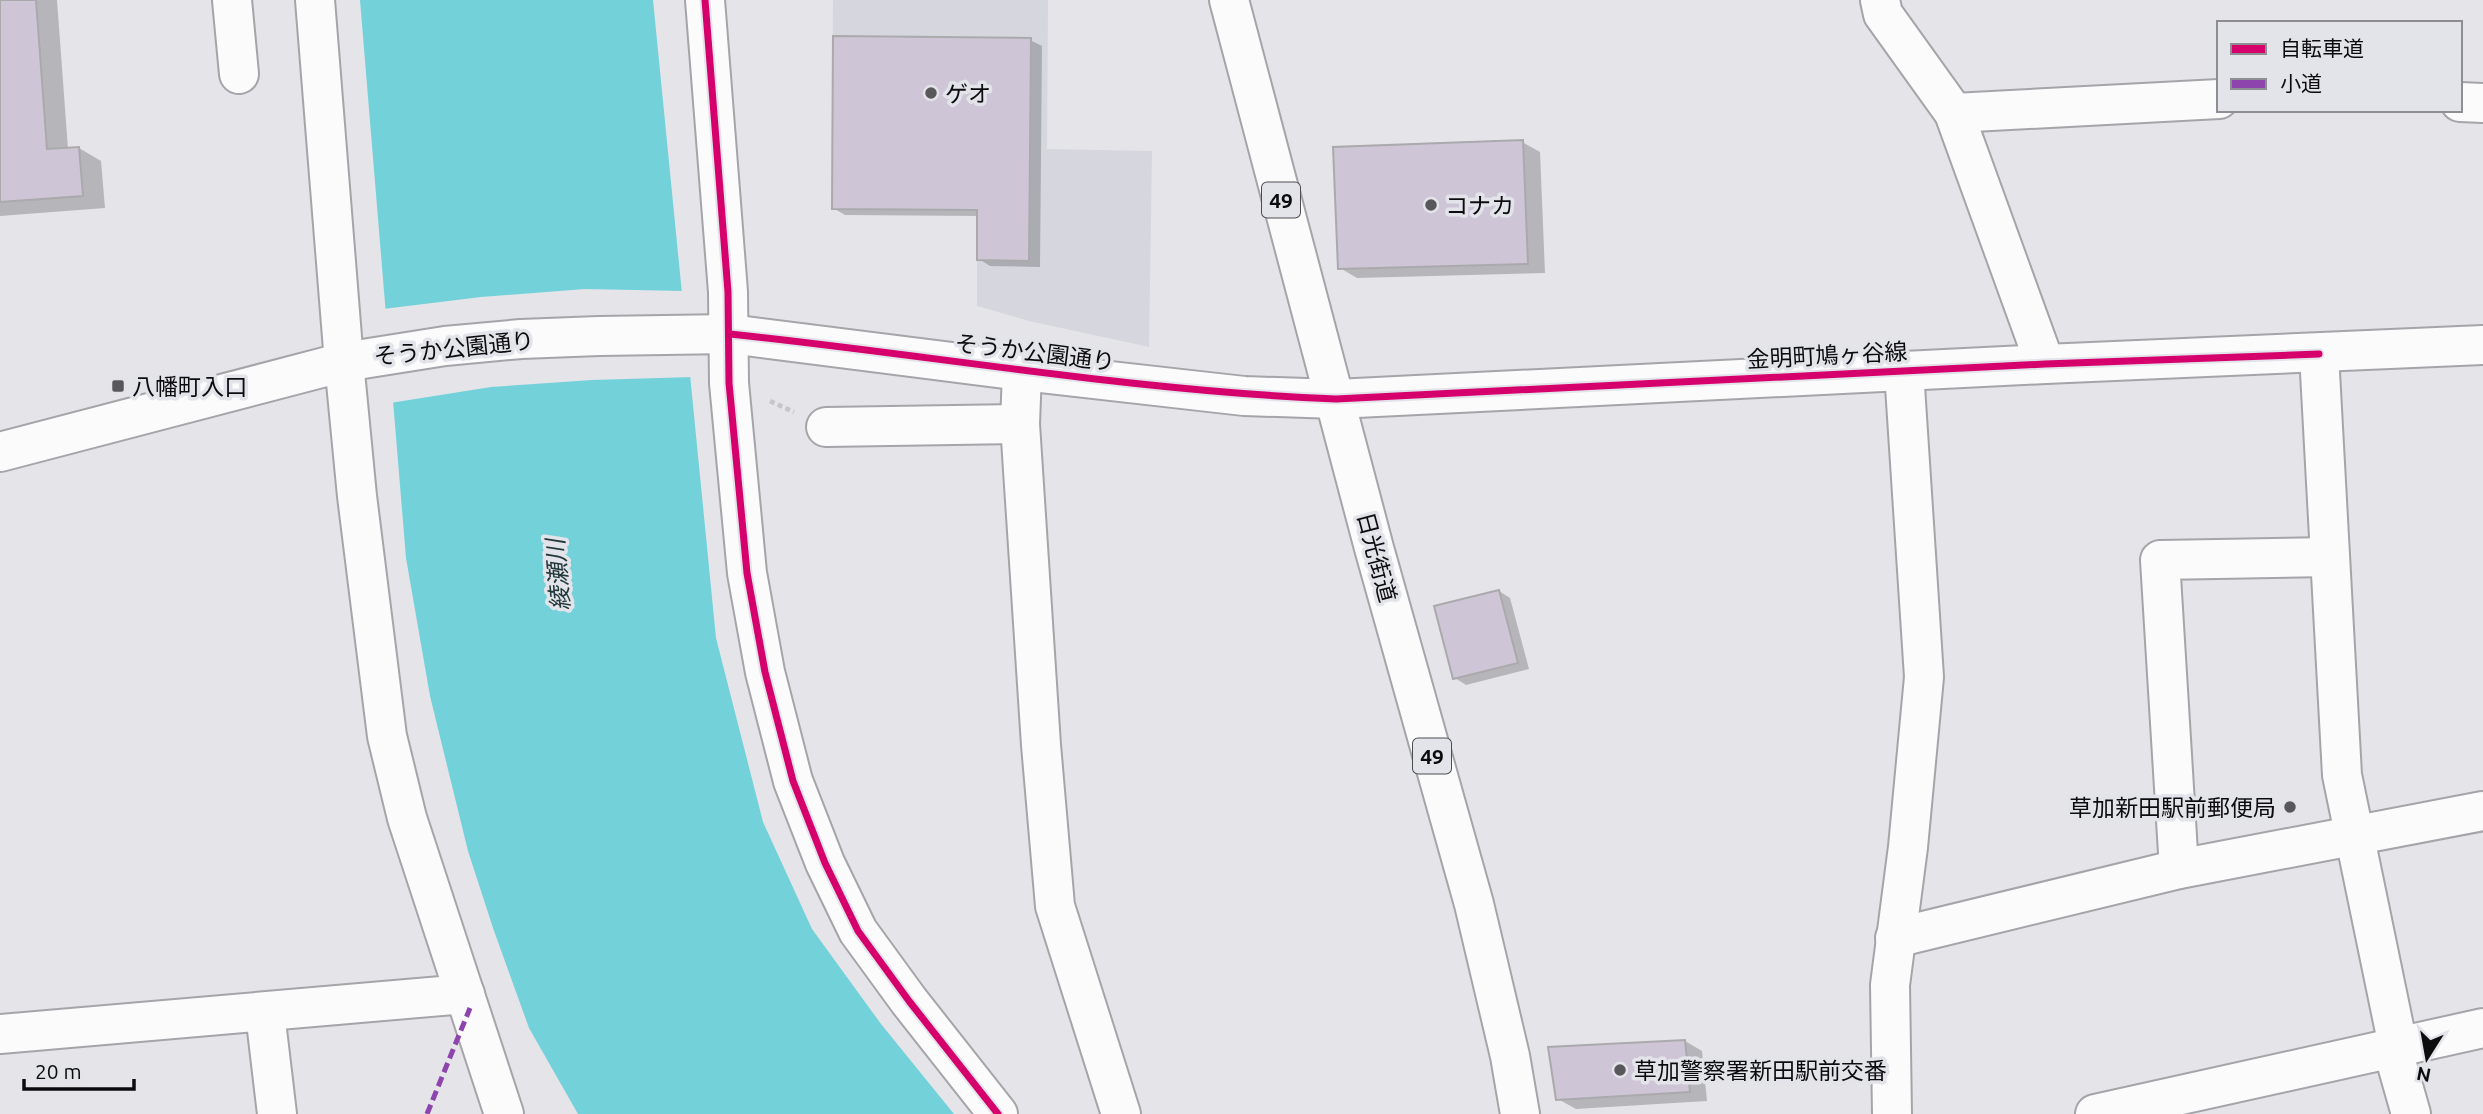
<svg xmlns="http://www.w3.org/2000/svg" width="2483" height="1114" font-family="Ubuntu,'Noto Sans JP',sans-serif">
<rect width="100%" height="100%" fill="#e4e4e9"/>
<path fill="#d6d6df" d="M833,0H1048L1047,149L1152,151L1149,347L1029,321L977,306V210L832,209Z"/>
<path fill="#73d1da" d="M360,0H653L716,638L763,822L812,929L881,1024L954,1114H578L529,1028L493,928L468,851L430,696L406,558Z"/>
<path fill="#e4e4e9" d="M585,289L684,291L693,377L592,380L491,387L390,403L383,309L481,297Z"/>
<g fill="#0003">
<path d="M0,0H57L68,149L79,148L101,161L105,208L0,216Z"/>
<path d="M1030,40L1042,46L1040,267L990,266L979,259V216L845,215L833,208Z"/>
<path d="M1522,142L1540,152L1545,273L1357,278L1340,268Z"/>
<path d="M1499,591L1510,598L1529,669L1466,685L1455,678Z"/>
<path d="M1685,1041L1702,1051L1707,1101L1576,1109L1558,1099Z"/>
</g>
<g fill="#cec6d7" stroke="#aaaaad" stroke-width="2">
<path d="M0,0H36L47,149L79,147L83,196L0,202Z"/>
<path d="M833,36L1031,38L1029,261L977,260V210L832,209Z"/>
<path d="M1523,140L1528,264L1338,269L1333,147Z"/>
<path d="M1499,590L1518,663L1453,679L1434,606Z"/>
<path d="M1685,1040L1690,1092L1556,1100L1548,1047Z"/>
</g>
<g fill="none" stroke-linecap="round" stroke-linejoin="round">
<defs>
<g id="minor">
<path d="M232,0L239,74"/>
<path d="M315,0L344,362L357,496L387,736L407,818L504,1114"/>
<path d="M705,0L728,292L729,383L747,573L765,672L793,781L825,863L858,931L909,1001L998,1114"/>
<path d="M1880,0L1883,14L1954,113L2045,364"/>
<path d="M2460,102L2483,103"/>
<path d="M1954,113L2219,99"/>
<path d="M2319,354L2342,775L2398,1046"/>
<path d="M1022,371L1020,424L1041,745L1055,906L1121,1114"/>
<path d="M826,427L1020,424"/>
<path d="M0,452L344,362L445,346L521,339L599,336L730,334L1022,371L1244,396L1336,399"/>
<path d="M2179,869L2160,560L2330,557"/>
<path d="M1895,938L2179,869L2483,811"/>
<path d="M265,1013L277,1114"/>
<path d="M0,1034L465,994"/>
<path d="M2392,1047L2411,1114"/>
<path d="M1892,1114L1890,985L1908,847L1924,677L1904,371"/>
<path d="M2095,1114L2483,1028"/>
</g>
<g id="major">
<path d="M1229,0L1374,548L1474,904L1510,1056L1520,1114"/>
<path d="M1336,399L2045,364L2483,345"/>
</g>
</defs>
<use href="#minor" stroke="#a5a5a9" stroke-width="42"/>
<use href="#major" stroke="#a5a5a9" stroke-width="42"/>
<path stroke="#c6c6c7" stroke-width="4.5" stroke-dasharray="5 3.5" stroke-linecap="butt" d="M770,401L794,412"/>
<use href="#minor" stroke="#fbfbfc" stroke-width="38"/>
<use href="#major" stroke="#fbfbfc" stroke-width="38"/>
<path stroke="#8e44ad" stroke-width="5" stroke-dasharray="10 5" stroke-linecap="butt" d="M427,1114L470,1008"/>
<defs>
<g id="cycleway">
<path d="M705,0L728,292L729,383L747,573L765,672L793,781L825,863L858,931L909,1001L998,1114"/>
<path d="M730,334C932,355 1133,391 1336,399L2045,364L2319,354"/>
</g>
</defs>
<use href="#cycleway" stroke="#e3e3ea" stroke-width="11"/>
<use href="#cycleway" stroke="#d6006c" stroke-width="7"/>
</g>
<g fill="#58585b" stroke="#e3e3ea" stroke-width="2.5">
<circle cx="931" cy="93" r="7"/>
<circle cx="1431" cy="205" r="7"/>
<rect x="111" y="379" width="14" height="14" rx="3.5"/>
<circle cx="2290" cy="807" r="7"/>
<circle cx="1620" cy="1070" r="7"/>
</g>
<g text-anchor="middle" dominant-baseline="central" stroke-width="7" stroke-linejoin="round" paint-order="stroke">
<g fill="#e3e3ea" stroke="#4c4c51" stroke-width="2">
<rect x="1262" y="182.5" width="38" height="35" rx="5"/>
<rect x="1413" y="738.5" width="38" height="35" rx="5"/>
</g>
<g font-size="21" font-weight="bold" fill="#0c0c0f">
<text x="1281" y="200">49</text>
<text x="1432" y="756">49</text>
</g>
<g font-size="23" fill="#0c0c0f" stroke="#e3e3ea" text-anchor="start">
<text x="945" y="93">ゲオ</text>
<text x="1445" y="205">コナカ</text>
<text x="132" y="386">八幡町入口</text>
<text x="2276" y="807" text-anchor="end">草加新田駅前郵便局</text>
<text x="1634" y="1070">草加警察署新田駅前交番</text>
</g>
<g font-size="23" fill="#0c0c0f" stroke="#e3e3ea">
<text transform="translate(454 348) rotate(-6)">そうか公園通り</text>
<text transform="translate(1035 352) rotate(7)">そうか公園通り</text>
<text transform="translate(1827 355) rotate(-3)">金明町鳩ヶ谷線</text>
<text transform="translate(1377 557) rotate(75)">日光街道</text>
</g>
<g font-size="24" font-style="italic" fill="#21383a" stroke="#e3e3ea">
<text transform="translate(558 575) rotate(-95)">綾瀬川</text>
</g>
</g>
<rect x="2217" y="21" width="245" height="91" fill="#e3e3ea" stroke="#8d8d92" stroke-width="2"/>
<rect x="2231" y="44" width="35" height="10" fill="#d6006c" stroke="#8d8d92" stroke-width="2"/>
<text x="2280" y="56" font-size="21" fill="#0c0c0f">自転車道</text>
<rect x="2231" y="79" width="35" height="10" fill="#8e44ad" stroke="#8d8d92" stroke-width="2"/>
<text x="2280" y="91" font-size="21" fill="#0c0c0f">小道</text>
<g transform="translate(2427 1058) rotate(191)" stroke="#e3e3ea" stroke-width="5" paint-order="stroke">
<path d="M0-5L12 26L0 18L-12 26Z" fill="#0c0c0f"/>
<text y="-10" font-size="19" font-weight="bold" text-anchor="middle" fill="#0c0c0f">N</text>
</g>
<path d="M24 1079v10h110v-10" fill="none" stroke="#0c0c0f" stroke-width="3.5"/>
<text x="35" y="1079" font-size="21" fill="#0c0c0f" stroke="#e3e3ea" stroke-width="5" paint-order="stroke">20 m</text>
</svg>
